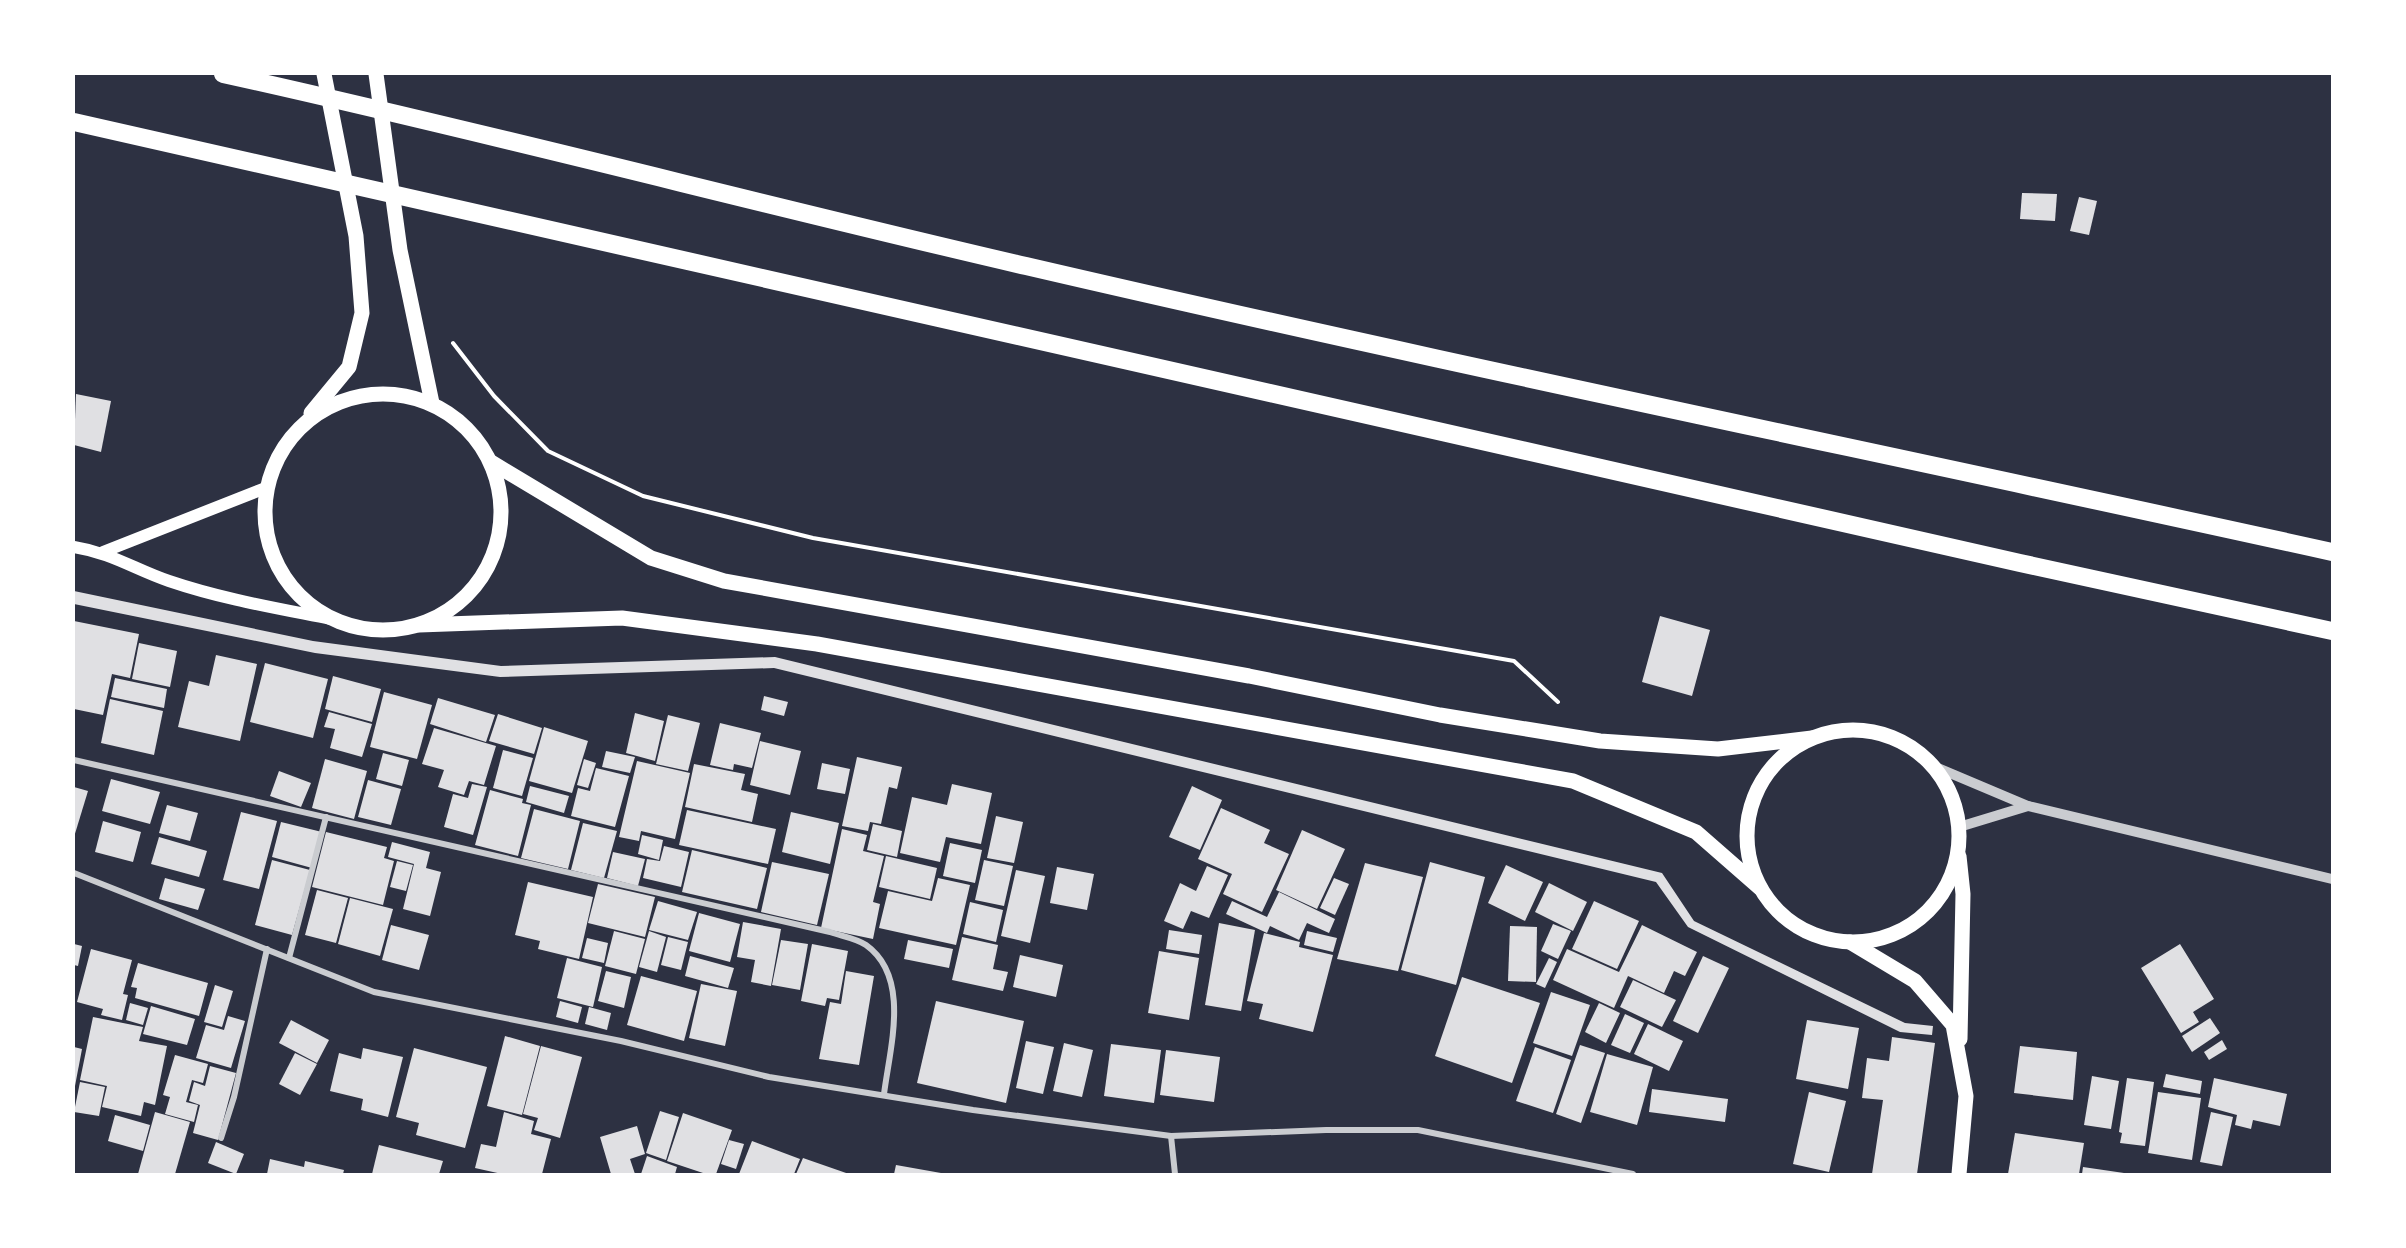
<svg xmlns="http://www.w3.org/2000/svg" width="2406" height="1248" font-family="'Zilla Slab',serif">
<rect width="100%" height="100%" fill="#2d3142"/>
<g fill="#e0e0e3">
<path d="M2022,193L2057,194L2055,221L2020,219Z"/>
<path d="M2079,197L2097,201L2089,235L2070,231Z"/>
<path d="M76,394L111,401L101,452L74,445Z"/>
<path d="M74,591L313,641L501,666L775,657L1662,873L1694,921L1905,1023L1933,1026L1932,1035L1900,1032L1688,927L1656,882L774,668L500,677L315,653L74,604Z"/>
<path d="M1660,616L1710,630L1692,696L1642,682Z"/>
<path d="M74,621L139,634L130,678L112,674L103,715L74,709Z"/>
<path d="M139,643L177,651L170,687L132,679Z"/>
<path d="M216,655L257,664L240,741L178,727L189,681L209,686Z"/>
<path d="M265,663L328,679L313,738L250,722Z"/>
<path d="M333,676L381,689L372,722L325,709Z"/>
<path d="M115,678L167,689L164,708L111,697Z"/>
<path d="M384,692L432,705L417,759L370,747Z"/>
<path d="M764,696L788,702L784,716L761,710Z"/>
<path d="M438,698L495,715L486,742L430,724Z"/>
<path d="M110,699L163,711L154,755L101,743Z"/>
<path d="M329,712L372,724L362,757L330,748L335,729L324,727Z"/>
<path d="M635,713L664,721L655,761L626,753Z"/>
<path d="M498,714L542,728L534,754L489,741Z"/>
<path d="M668,715L700,723L688,771L656,764Z"/>
<path d="M720,723L761,733L752,768L734,764L733,770L710,765Z"/>
<path d="M544,727L588,741L572,793L529,781Z"/>
<path d="M434,728L496,746L484,785L469,781L464,795L438,787L444,770L422,764Z"/>
<path d="M760,741L801,751L790,795L750,785Z"/>
<path d="M503,750L533,758L522,796L493,788Z"/>
<path d="M606,751L635,757L630,773L602,767Z"/>
<path d="M383,753L409,760L402,786L376,779Z"/>
<path d="M857,757L902,767L897,789L889,787L881,824L870,822L868,831L842,826Z"/>
<path d="M325,759L367,771L354,819L312,808Z"/>
<path d="M584,759L596,763L588,788L577,785Z"/>
<path d="M637,761L690,773L675,839L641,831L639,841L619,837Z"/>
<path d="M822,763L850,769L845,794L817,789Z"/>
<path d="M694,764L745,774L741,790L758,794L752,822L685,807Z"/>
<path d="M596,768L629,776L615,827L571,816L578,788L590,791Z"/>
<path d="M279,771L311,783L301,807L270,796Z"/>
<path d="M111,779L160,792L150,824L102,811Z"/>
<path d="M368,780L401,789L391,825L358,817Z"/>
<path d="M472,784L487,787L473,835L444,827L453,794L468,798Z"/>
<path d="M952,784L992,793L981,844L946,837L940,862L900,853L912,797L947,805Z"/>
<path d="M530,786L569,796L564,813L526,802Z"/>
<path d="M1192,786L1222,800L1200,850L1169,837Z"/>
<path d="M74,787L88,791L74,837Z"/>
<path d="M490,790L523,799L522,803L531,805L518,856L475,845Z"/>
<path d="M167,805L198,813L190,841L159,833Z"/>
<path d="M1221,808L1270,830L1264,843L1289,854L1262,912L1223,894L1232,874L1198,859Z"/>
<path d="M534,809L580,821L568,869L521,858Z"/>
<path d="M687,810L776,829L768,864L679,845Z"/>
<path d="M241,812L277,821L259,889L223,880Z"/>
<path d="M791,812L839,823L830,864L782,852Z"/>
<path d="M996,816L1023,822L1014,863L987,858Z"/>
<path d="M103,821L141,832L133,862L95,852Z"/>
<path d="M281,822L322,832L312,868L272,857Z"/>
<path d="M583,823L617,831L604,878L571,870Z"/>
<path d="M873,824L902,831L897,857L867,850Z"/>
<path d="M842,829L867,835L863,851L884,856L873,902L880,904L873,939L821,928Z"/>
<path d="M1302,830L1345,849L1317,909L1276,890Z"/>
<path d="M326,832L387,847L384,858L394,861L383,905L312,887Z"/>
<path d="M642,835L663,840L659,860L638,854Z"/>
<path d="M159,837L207,851L199,877L151,864Z"/>
<path d="M392,842L430,852L426,868L441,872L430,916L403,909L414,864L388,857Z"/>
<path d="M950,843L982,850L975,883L943,876Z"/>
<path d="M664,846L689,852L681,887L643,878L647,859L660,861Z"/>
<path d="M692,850L767,868L757,909L682,892Z"/>
<path d="M613,852L645,859L638,886L607,878Z"/>
<path d="M886,856L937,868L930,899L879,887Z"/>
<path d="M272,860L310,870L292,935L255,925Z"/>
<path d="M984,860L1013,866L1004,906L975,900Z"/>
<path d="M397,861L413,865L406,891L390,887Z"/>
<path d="M772,862L829,874L817,925L761,912Z"/>
<path d="M1430,862L1485,877L1456,985L1401,970Z"/>
<path d="M1365,863L1423,877L1398,971L1337,959Z"/>
<path d="M1506,865L1543,882L1525,921L1488,903Z"/>
<path d="M1207,866L1228,875L1209,918L1191,911L1183,929L1164,921L1180,883L1196,891Z"/>
<path d="M1057,867L1094,874L1087,910L1050,903Z"/>
<path d="M1016,870L1045,876L1030,943L1001,936Z"/>
<path d="M165,878L205,889L198,910L159,899Z"/>
<path d="M938,878L970,885L956,945L879,928L888,891L932,901Z"/>
<path d="M1334,878L1349,884L1335,915L1320,908Z"/>
<path d="M528,882L593,897L579,959L538,949L540,941L515,935Z"/>
<path d="M1549,883L1587,902L1573,931L1535,912Z"/>
<path d="M598,884L655,897L645,937L588,923Z"/>
<path d="M317,890L348,898L336,943L305,935Z"/>
<path d="M1279,892L1335,919L1329,933L1307,923L1299,940L1270,926L1267,933L1226,914L1232,901L1267,917Z"/>
<path d="M350,898L393,909L380,956L338,944Z"/>
<path d="M658,901L697,912L688,940L649,930Z"/>
<path d="M1594,901L1639,921L1617,969L1572,949Z"/>
<path d="M970,902L1003,910L996,942L963,934Z"/>
<path d="M699,913L740,924L730,962L689,951Z"/>
<path d="M743,922L781,929L771,986L751,982L755,960L737,957Z"/>
<path d="M1219,923L1255,930L1241,1011L1205,1005Z"/>
<path d="M1553,924L1571,931L1558,959L1541,951Z"/>
<path d="M391,925L429,935L419,970L382,960Z"/>
<path d="M1642,925L1697,952L1685,976L1674,971L1664,993L1628,976L1614,1008L1553,980L1567,949L1619,972Z"/>
<path d="M1510,926L1537,927L1536,982L1508,981Z"/>
<path d="M1169,930L1202,935L1199,954L1166,949Z"/>
<path d="M614,931L645,939L636,974L605,966Z"/>
<path d="M649,931L666,937L657,972L639,967Z"/>
<path d="M1307,931L1337,938L1333,952L1304,945Z"/>
<path d="M1264,933L1300,942L1299,947L1333,955L1313,1032L1259,1019L1263,1004L1247,1001Z"/>
<path d="M668,937L688,942L681,970L661,965Z"/>
<path d="M962,937L998,945L993,969L1008,972L1003,991L952,980Z"/>
<path d="M587,938L608,943L604,963L582,958Z"/>
<path d="M781,940L808,944L800,990L772,985Z"/>
<path d="M908,940L953,949L949,968L904,959Z"/>
<path d="M74,944L82,946L78,966L74,965Z"/>
<path d="M812,944L848,951L839,1000L827,998L825,1006L801,1001Z"/>
<path d="M2180,944L2214,999L2193,1012L2199,1022L2181,1033L2141,968Z"/>
<path d="M91,949L132,960L123,994L128,995L122,1020L101,1015L103,1009L77,1002Z"/>
<path d="M1159,951L1199,958L1189,1020L1148,1013Z"/>
<path d="M1020,955L1063,965L1056,997L1013,987Z"/>
<path d="M690,956L734,968L728,988L685,976Z"/>
<path d="M1703,956L1729,968L1698,1033L1673,1021Z"/>
<path d="M567,958L602,967L593,1007L557,998Z"/>
<path d="M1549,958L1557,962L1545,988L1536,984Z"/>
<path d="M138,963L208,983L199,1016L135,998L137,988L131,987Z"/>
<path d="M606,971L631,977L624,1008L598,1001Z"/>
<path d="M846,971L874,976L859,1065L819,1059L830,1002L841,1004Z"/>
<path d="M641,976L697,991L684,1041L627,1025Z"/>
<path d="M1462,977L1540,1003L1512,1083L1435,1056Z"/>
<path d="M1633,980L1676,1000L1662,1027L1620,1007Z"/>
<path d="M701,984L737,991L725,1046L689,1038Z"/>
<path d="M215,985L233,991L222,1027L204,1022Z"/>
<path d="M1551,992L1590,1005L1572,1056L1533,1043Z"/>
<path d="M560,1001L582,1007L578,1023L556,1017Z"/>
<path d="M936,1001L1024,1021L1006,1103L917,1083Z"/>
<path d="M130,1003L148,1008L143,1025L126,1020Z"/>
<path d="M1599,1003L1620,1013L1606,1043L1585,1032Z"/>
<path d="M151,1006L195,1019L187,1045L143,1034Z"/>
<path d="M589,1007L611,1013L607,1030L585,1024Z"/>
<path d="M1625,1014L1644,1023L1630,1053L1611,1045Z"/>
<path d="M228,1016L245,1021L231,1068L196,1058L206,1025L224,1030Z"/>
<path d="M93,1017L143,1027L139,1041L167,1046L155,1105L144,1102L141,1116L102,1107L107,1086L80,1080Z"/>
<path d="M2210,1018L2220,1033L2192,1052L2182,1036Z"/>
<path d="M291,1020L329,1040L317,1063L279,1043Z"/>
<path d="M1807,1020L1859,1028L1848,1089L1796,1079Z"/>
<path d="M1648,1024L1683,1041L1669,1071L1634,1054Z"/>
<path d="M505,1036L540,1046L522,1115L487,1106Z"/>
<path d="M1892,1037L1935,1043L1917,1174H1872L1883,1100L1862,1098L1867,1058L1889,1061Z"/>
<path d="M2222,1040L2227,1049L2209,1060L2204,1052Z"/>
<path d="M1026,1041L1054,1047L1043,1094L1016,1088Z"/>
<path d="M1064,1043L1093,1050L1082,1097L1053,1091Z"/>
<path d="M1111,1044L1161,1050L1154,1103L1104,1096Z"/>
<path d="M1580,1045L1605,1053L1581,1123L1556,1114Z"/>
<path d="M541,1046L582,1057L560,1138L534,1130L538,1118L523,1114Z"/>
<path d="M2020,1046L2077,1052L2073,1100L2014,1093Z"/>
<path d="M74,1047L82,1049L75,1086H74Z"/>
<path d="M1535,1047L1571,1060L1553,1113L1516,1101Z"/>
<path d="M363,1048L403,1057L388,1117L361,1110L363,1099L330,1091L339,1053L361,1059Z"/>
<path d="M414,1048L487,1067L465,1148L416,1135L419,1123L396,1117Z"/>
<path d="M1166,1050L1220,1057L1214,1102L1160,1095Z"/>
<path d="M295,1053L317,1064L300,1095L279,1084Z"/>
<path d="M1607,1054L1653,1067L1637,1125L1590,1112Z"/>
<path d="M175,1055L208,1064L203,1083L192,1080L186,1102L198,1105L194,1122L165,1114L170,1097L163,1095Z"/>
<path d="M210,1066L236,1073L218,1140L193,1133L200,1105L189,1101L194,1082L205,1086Z"/>
<path d="M2166,1074L2202,1081L2200,1094L2163,1087Z"/>
<path d="M2092,1076L2119,1081L2111,1129L2084,1125Z"/>
<path d="M2127,1078L2154,1082L2145,1146L2120,1143L2122,1133L2119,1132Z"/>
<path d="M2214,1078L2287,1094L2280,1126L2253,1120L2251,1129L2235,1125L2237,1115L2208,1107Z"/>
<path d="M80,1082L105,1087L99,1116L74,1112Z"/>
<path d="M1652,1089L1728,1099L1725,1122L1649,1112Z"/>
<path d="M1809,1092L1846,1101L1829,1172L1793,1164Z"/>
<path d="M2158,1092L2201,1098L2192,1160L2148,1153Z"/>
<path d="M660,1111L679,1117L666,1160L646,1153Z"/>
<path d="M155,1112L190,1122L175,1174H138Z"/>
<path d="M504,1112L534,1121L531,1134L551,1139L542,1174H502L475,1168L481,1144L496,1147Z"/>
<path d="M2211,1112L2233,1117L2222,1166L2200,1162Z"/>
<path d="M683,1113L732,1130L716,1174H706L667,1161Z"/>
<path d="M115,1115L150,1125L143,1151L108,1141Z"/>
<path d="M637,1126L645,1154L630,1159L635,1174H611L600,1137Z"/>
<path d="M2015,1133L2084,1143L2079,1174H2008Z"/>
<path d="M729,1140L744,1144L736,1169L721,1164Z"/>
<path d="M752,1141L800,1159L794,1174H739Z"/>
<path d="M216,1142L244,1154L236,1174L208,1163Z"/>
<path d="M379,1145L443,1161L439,1174H372Z"/>
<path d="M647,1156L677,1167L675,1174H641Z"/>
<path d="M803,1158L849,1174H796Z"/>
<path d="M270,1159L304,1167L305,1161L344,1170L343,1174H267Z"/>
<path d="M896,1165L941,1173L940,1174H894Z"/>
<path d="M2083,1167L2124,1173V1174H2082Z"/>
</g>
<g fill="none" stroke-linecap="round" stroke-linejoin="round">
<path stroke="#fff" stroke-width="4" d="M453,343L494,396L548,451L643,496L813,538L1514,661L1558,702"/>
<g stroke="#caccd0" stroke-width="6">
<path d="M74,760L830,932C841,936 856,938 866,945C911,977 890,1047 884,1094"/>
<path d="M74,873L374,992L621,1041L769,1077L973,1110L1171,1136L1326,1130H1418L1633,1174"/>
<path d="M289,958L326,817"/>
<path d="M1171,1136L1175,1174"/>
<path d="M221,1138L234,1097L267,949"/>
</g>
<g stroke="#caccd0" stroke-width="10">
<path d="M1933,766L2028,806L2332,879"/>
<path d="M1959,827L2028,806"/>
</g>
<g stroke="#fff" stroke-width="12">
<path d="M74,547C112,553 134,569 169,581C222,599 276,608 331,619"/>
<path d="M103,552L268,487"/>
</g>
<g stroke="#fff" stroke-width="15">
<path d="M376,74L400,250L432,403"/>
<circle cx="383" cy="512" r="118"/>
<path d="M311,413L349,367L362,313L356,236L324,74"/>
<path d="M491,462L651,558L724,581L1249,676L1440,715L1600,741L1718,749L1812,738"/>
<path d="M419,625L622,618L817,644L1573,781L1696,832L1760,888"/>
<circle cx="1853" cy="836" r="106"/>
<path d="M1959,856L1963,894L1960,1039"/>
<path d="M1850,942L1915,981L1953,1025L1966,1096L1959,1174"/>
</g>
<g stroke="#fff" stroke-width="18">
<path d="M223,74C491,133 758,204 1026,266C1460,367 1897,456 2332,552"/>
<path d="M74,122L2020,563L2332,631"/>
</g>
</g>
<rect width="2406" height="1248" fill="none" stroke="#ffffff" stroke-width="150"/>
</svg>
